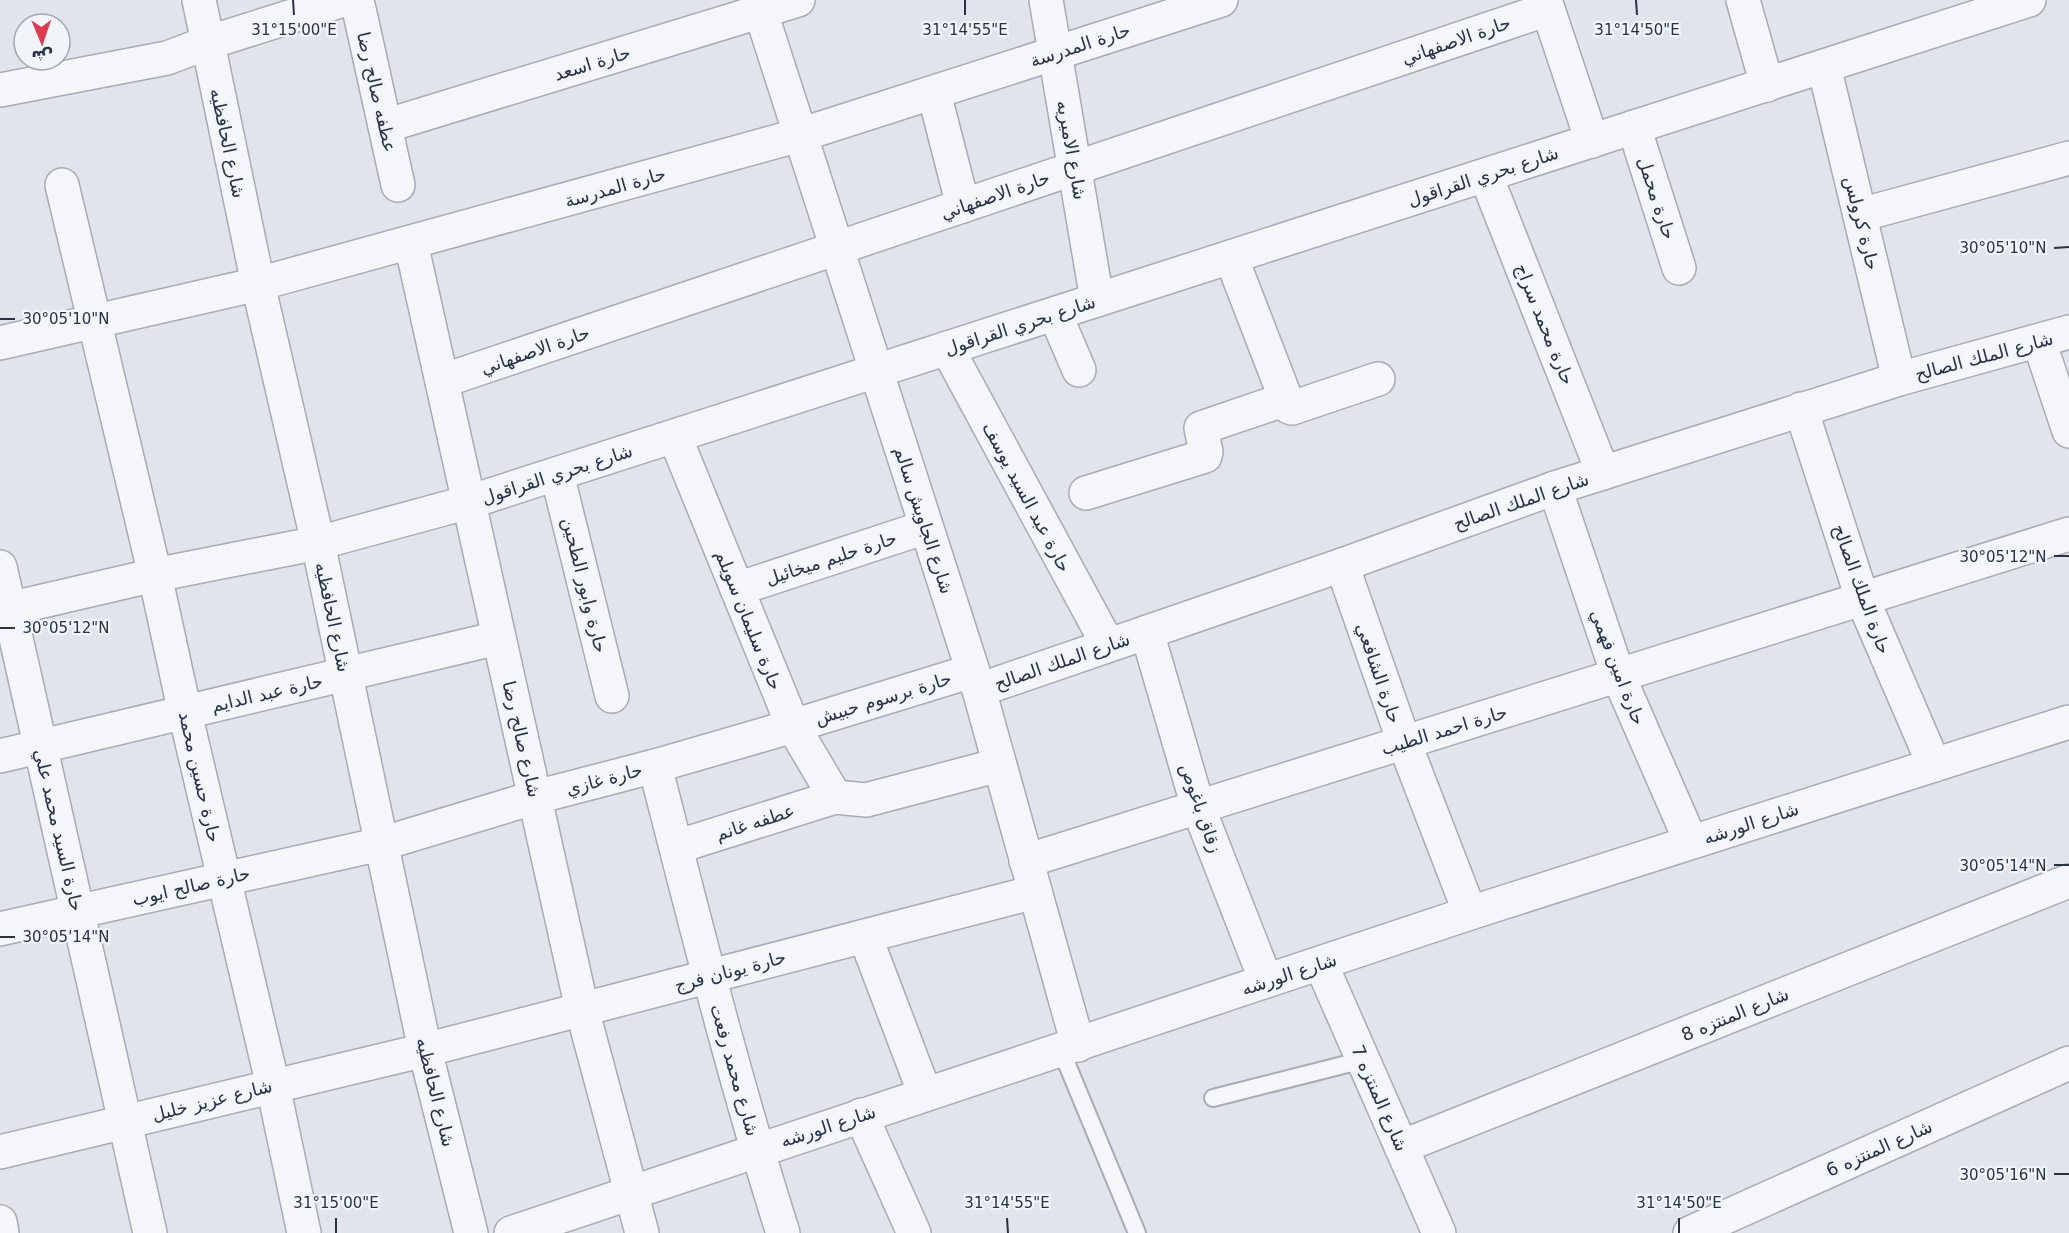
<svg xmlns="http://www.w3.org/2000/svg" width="2069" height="1233" font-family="'DejaVu Sans','Noto Sans Arabic',sans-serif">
<rect width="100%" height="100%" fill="#e1e5eb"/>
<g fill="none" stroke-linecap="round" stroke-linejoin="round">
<defs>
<g id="service">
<path d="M1061,1050L1137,1233"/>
<path d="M1213,1098L1363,1060"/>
</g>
<g id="minor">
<path d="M199,0L258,284L318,543L425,1050L471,1233"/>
<path d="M357,0L398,185"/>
<path d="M757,0L979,690L1078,1045"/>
<path d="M1046,0L1097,300"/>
<path d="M1545,0L1592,141"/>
<path d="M1743,0L1767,85"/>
<path d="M1824,66L1899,379"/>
<path d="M0,90L167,58L207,43L343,0"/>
<path d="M934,93L963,206"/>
<path d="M385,126L798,0"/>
<path d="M1634,127L1679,268"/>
<path d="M1486,176L1603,473"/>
<path d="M62,185L155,575L185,713L273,1086L304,1233"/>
<path d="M1860,215L2069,158"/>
<path d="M411,243L582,1009L642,1233"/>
<path d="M1231,257L1289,407L1292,408L1378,379"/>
<path d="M1055,314L1079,370"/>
<path d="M2039,341L2069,431"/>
<path d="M0,343L258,284L800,135L1221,0"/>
<path d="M947,348L1108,645"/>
<path d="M442,381L1548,9"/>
<path d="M1801,409L1862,598L1934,765"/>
<path d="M675,437L793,726L835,797"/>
<path d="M557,474L612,696"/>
<path d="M1555,488L1618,675L1691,842"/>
<path d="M1086,493L1205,456L1206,452L1201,428L1286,399"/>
<path d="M1342,565L1404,742L1470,913"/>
<path d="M0,567L150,1233"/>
<path d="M737,589L926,527"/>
<path d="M0,611L155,575L318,543L469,502L2029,0"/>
<path d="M1147,632L1198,807L1266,981"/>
<path d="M979,690L1342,565L1555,488L1899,379L2069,332"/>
<path d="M0,756L498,638"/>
<path d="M655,766C695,922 734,1079 783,1233"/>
<path d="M676,847L835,797L866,800L999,765"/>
<path d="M1026,861L2069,534"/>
<path d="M0,929L381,844L536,797L655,766L793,726L972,671"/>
<path d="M865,936L925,1094"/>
<path d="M1321,964L1439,1233"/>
<path d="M861,1115L914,1233"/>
<path d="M1401,1147L2069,881"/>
<path d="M0,1152L425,1050L1035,892"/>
<path d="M0,1222L2,1233"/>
<path d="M1690,1233L2069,1063"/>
</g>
<path id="tertiary" d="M511,1233L1470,913L2069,722"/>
</defs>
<use href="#service" stroke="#a5acb6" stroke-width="20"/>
<use href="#minor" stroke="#a5acb6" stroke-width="36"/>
<use href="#tertiary" stroke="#a5acb6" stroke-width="36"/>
<use href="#service" stroke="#f4f6f9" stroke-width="16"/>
<use href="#minor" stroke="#f4f6f9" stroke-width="33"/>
<use href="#tertiary" stroke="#f4f6f9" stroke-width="33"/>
</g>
<path fill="none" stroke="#273245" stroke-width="2" d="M293,0L294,15M965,0V15M1636,0L1637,15M2054,248L2069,247M0,319H15M2054,556H2069M0,628H15M2054,865H2069M0,937H15M2054,1174H2069M336,1218V1233M1007,1218L1008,1233M1679,1218V1233"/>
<g text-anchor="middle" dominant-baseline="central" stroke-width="4.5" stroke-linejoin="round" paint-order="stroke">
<g font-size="18" fill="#273245" stroke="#f1f4f8">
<text transform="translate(1456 40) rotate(-19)">حارة الاصفهاني</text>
<text transform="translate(1080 45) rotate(-18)">حارة المدرسة</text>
<text transform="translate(592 63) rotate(-17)">حارة اسعد</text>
<text transform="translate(377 92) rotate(77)">عطفه صالح رضا</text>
<text transform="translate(228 143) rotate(78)">شارع الحافظيه</text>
<text transform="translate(1072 150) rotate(80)">شارع الاميريه</text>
<text transform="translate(1483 176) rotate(-18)">شارع بحري القراقول</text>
<text transform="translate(615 187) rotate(-16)">حارة المدرسة</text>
<text transform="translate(995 195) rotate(-19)">حارة الاصفهاني</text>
<text transform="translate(1657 198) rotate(72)">حارة محمل</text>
<text transform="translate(1862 223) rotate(76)">حارة كرولس</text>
<text transform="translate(1545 324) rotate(68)">حارة محمد سراج</text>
<text transform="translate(1020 325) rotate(-18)">شارع بحري القراقول</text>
<text transform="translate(535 350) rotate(-19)">حارة الاصفهاني</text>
<text transform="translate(1984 356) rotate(-15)">شارع الملك الصالح</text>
<text transform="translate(557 474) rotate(-18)">شارع بحري القراقول</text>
<text transform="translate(1027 497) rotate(62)">حارة عبد السيد يوسف</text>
<text transform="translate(1521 501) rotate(-19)">شارع الملك الصالح</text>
<text transform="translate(924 520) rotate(72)">شارع الجاويش سالم</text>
<text transform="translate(831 558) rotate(-18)">حارة حليم ميخائيل</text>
<text transform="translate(585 585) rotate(76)">حارة وابور الطحين</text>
<text transform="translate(1862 589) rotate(70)">حارة الملك الصالح</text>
<text transform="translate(333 617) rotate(78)">شارع الحافظيه</text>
<text transform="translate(749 620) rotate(68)">حارة سليمان سويلم</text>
<text transform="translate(1062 661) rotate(-19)">شارع الملك الصالح</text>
<text transform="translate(1618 667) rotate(69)">حارة امين فهمي</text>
<text transform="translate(1379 673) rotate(71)">حارة الشافعي</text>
<text transform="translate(267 693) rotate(-13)">حارة عبد الدايم</text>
<text transform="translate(883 698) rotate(-17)">حارة برسوم حبيش</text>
<text transform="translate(1444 730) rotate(-17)">حارة احمد الطيب</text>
<text transform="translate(522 739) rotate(77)">شارع صالح رضا</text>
<text transform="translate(200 777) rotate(77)">حارة حسين محمد</text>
<text transform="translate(604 779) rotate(-15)">حارة غازي</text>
<text transform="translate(1201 808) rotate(71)">زقاق باغوص</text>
<text transform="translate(755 822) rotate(-18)">عطفه غانم</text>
<text transform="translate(1751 823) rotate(-18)">شارع الورشه</text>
<text transform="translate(59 830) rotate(77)">حارة السيد محمد علي</text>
<text transform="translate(191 886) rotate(-13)">حارة صالح ايوب</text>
<text transform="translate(730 971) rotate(-15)">حارة يونان فرج</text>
<text transform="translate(1289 974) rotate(-18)">شارع الورشه</text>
<text transform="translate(1735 1014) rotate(-22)">شارع المنتزه 8</text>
<text transform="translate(735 1070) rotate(74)">شارع محمد رفعت</text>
<text transform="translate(436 1092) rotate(76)">شارع الحافظيه</text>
<text transform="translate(1380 1098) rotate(66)">شارع المنتزه 7</text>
<text transform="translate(212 1100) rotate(-14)">شارع عزيز خليل</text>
<text transform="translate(828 1126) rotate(-18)">شارع الورشه</text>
<text transform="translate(1879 1148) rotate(-24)">شارع المنتزه 6</text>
</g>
</g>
<g font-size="15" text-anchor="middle" fill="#273245" stroke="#f1f4f8" stroke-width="4.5" stroke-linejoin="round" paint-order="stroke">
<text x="294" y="35">31°15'00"E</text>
<text x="965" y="35">31°14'55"E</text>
<text x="1637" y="35">31°14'50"E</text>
<text x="2003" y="253">30°05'10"N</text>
<text x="66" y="324">30°05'10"N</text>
<text x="2003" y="562">30°05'12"N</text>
<text x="66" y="633">30°05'12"N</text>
<text x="2003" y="871">30°05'14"N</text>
<text x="66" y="942">30°05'14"N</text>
<text x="2003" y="1180">30°05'16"N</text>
<text x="336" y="1208">31°15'00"E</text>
<text x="1007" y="1208">31°14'55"E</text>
<text x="1679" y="1208">31°14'50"E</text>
</g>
<g transform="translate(42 42) rotate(178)"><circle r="28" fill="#f1f4f8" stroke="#a0a6b0" stroke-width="1.5"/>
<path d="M0-4.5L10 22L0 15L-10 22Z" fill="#dd394f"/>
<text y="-9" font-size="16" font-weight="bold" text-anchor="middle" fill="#273245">ش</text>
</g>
</svg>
